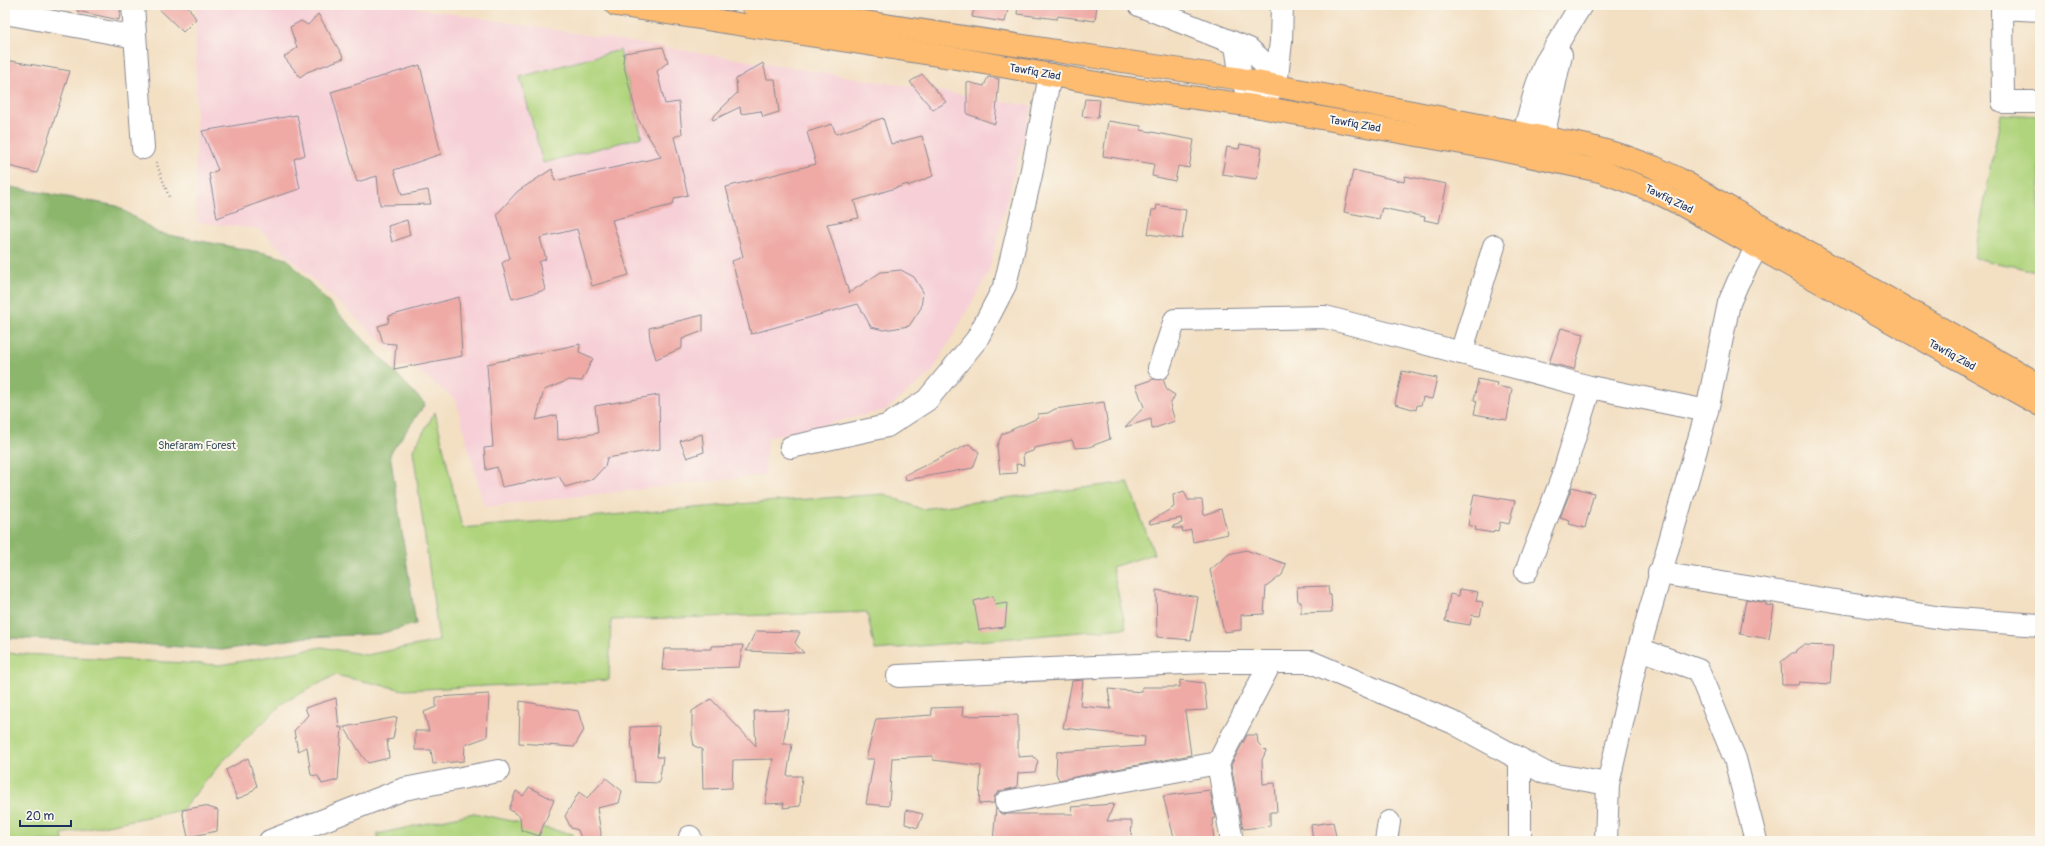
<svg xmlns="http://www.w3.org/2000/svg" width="2045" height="846" font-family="Pangolin,sans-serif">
<rect width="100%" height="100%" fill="#fbf7ec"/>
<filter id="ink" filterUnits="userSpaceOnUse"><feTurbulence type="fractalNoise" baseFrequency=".025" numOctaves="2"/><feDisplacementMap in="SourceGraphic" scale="8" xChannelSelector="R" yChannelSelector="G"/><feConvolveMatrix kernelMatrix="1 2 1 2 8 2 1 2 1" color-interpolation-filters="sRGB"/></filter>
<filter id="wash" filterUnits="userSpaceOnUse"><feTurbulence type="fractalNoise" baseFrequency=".012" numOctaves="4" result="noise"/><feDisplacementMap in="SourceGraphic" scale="16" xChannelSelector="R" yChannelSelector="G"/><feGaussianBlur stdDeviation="0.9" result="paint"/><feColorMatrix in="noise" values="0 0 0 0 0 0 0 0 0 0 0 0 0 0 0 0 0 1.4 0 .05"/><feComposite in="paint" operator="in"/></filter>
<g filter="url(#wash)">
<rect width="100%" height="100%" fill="#f3dfc2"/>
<path fill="#f6cfd7" d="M196,5H398L1032,106L988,274L932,372L886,410L767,438L765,475L484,507L456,400L383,343L259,229L196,222Z"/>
<g fill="#b0d47d" stroke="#66826e">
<path d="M620,50L642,137L543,163L520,77Z"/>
<path d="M2001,114L2040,116V266L2036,271L1974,258Z"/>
<path d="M435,412L462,528L763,502L884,494L921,509L1128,482L1154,554L1112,567L1126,628L875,650L867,612L611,620L609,680L404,690L335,675L283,703L220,764L182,810L62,834L63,841H5V653L220,665L322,647L366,655L439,641L413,450Z"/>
<path d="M474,813L573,834L572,841H379L377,834Z"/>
</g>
<path fill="#8cb66c" stroke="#547265" d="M5,186L117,206L158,233L265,253L287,259L425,404L390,454L416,624L379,634L308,637L222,650L112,642L5,638Z"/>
<g id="blocks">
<g fill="#efaaa6">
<path d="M78,5H121L119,20L77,11Z"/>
<path d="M155,5H187L196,19L183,32Z"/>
<path d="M975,5H1009L1005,22L972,17Z"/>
<path d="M1018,5H1097L1095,21L1058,16L1057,19L1017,14Z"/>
<path d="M318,14L344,58L307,72L300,77L284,57L297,48L290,27L301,21L308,25Z"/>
<path d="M663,47L668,62L657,71L665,104L679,102L682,134L674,137L688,195L675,198L672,205L612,220L629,275L592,286L577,229L540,238L546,259L539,262L545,290L512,299L502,263L510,258L497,214L518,191L552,169L555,181L661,157L638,119L623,63L624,53Z"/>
<path d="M5,60L70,71L37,173L5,165Z"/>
<path d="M763,63L767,79H775L779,112L763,117L761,111L741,114L740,107L713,120L712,118L737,93L736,79Z"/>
<path d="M420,65L441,154L394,170L402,195L428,190L431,204L380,205L377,176L357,182L331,92Z"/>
<path d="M922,74L946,102L933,110L910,82Z"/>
<path d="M988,77L999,79L995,124L967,114V82L984,86Z"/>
<path d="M1085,99L1100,100L1098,118L1082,116Z"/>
<path d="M297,115L305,155L294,159L300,189L277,196L217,218L209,174L218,170L202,131Z"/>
<path d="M883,118L891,144L922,136L933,176L908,186V184L854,201L859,218L827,224L849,293L881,272L901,270L914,277L923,292L921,308L909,326L884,330L871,327L858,304L751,334L732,261L743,257L726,187L816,164L807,132L832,124L836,134Z"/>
<path d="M1108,121L1141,126V130L1194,140L1189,168L1178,166L1175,181L1152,176L1154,164L1103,156Z"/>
<path d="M1240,144L1262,148L1257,179L1222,174L1227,147L1239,149Z"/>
<path d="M1353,170L1404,182L1405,176L1447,184L1439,223L1424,220L1425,217L1382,208L1379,219L1344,212Z"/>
<path d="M1157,205L1186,210L1182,239L1148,234L1152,210H1156Z"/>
<path d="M407,220L410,235L392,242L388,226Z"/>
<path d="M459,297L462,356L394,369L396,344L383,343L378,326L388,323L389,316Z"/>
<path d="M703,315V331L682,339V348L656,359L650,339L649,328Z"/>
<path d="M1561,328L1584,334L1574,369L1549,363Z"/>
<path d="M580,344L579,352L593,358L582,381L569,380L544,390L536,420L557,415L558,440L598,433L595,406L659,395L660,449L607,458L605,466L593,479L565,487L559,476L502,487L497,467L486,470L484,448L493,447L487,364Z"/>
<path d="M1402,371L1437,378L1432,399L1423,397L1421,405H1417L1416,410L1395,404Z"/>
<path d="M1154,379H1163L1167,390L1175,395L1170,405L1175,421L1152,429L1151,419L1125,427L1144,407L1136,385Z"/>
<path d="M1478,379L1497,383L1496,386L1512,389L1507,420L1474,414L1477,401L1474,400Z"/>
<path d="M1104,402L1110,439L1089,447L1075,448L1072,440L1034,448L1033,451L1023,454L1024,465L1016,464L1017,473L1000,474L997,446L1002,434L1038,418V414L1048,413L1055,409Z"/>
<path d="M702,434L704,452L687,458L680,441Z"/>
<path d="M969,444L979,452L973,468L906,480L905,475Z"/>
<path d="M1572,487L1594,493L1585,528L1569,524L1570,521L1560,518Z"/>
<path d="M1184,491L1188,500H1202L1204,515L1221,509L1228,534L1193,542L1191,530L1183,532L1182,528H1174L1173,526L1182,523L1181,518L1150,524L1149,522L1174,507L1173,495Z"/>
<path d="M1474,494L1515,501L1509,524L1500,522L1498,531L1494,530L1493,533L1475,530L1476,527L1468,525Z"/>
<path d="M1246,550L1286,564L1282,575L1266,587L1264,614L1241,615V630L1224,632L1210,570L1229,554Z"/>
<path d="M1328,586L1329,595H1331L1332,612L1301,613V602H1298L1297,587Z"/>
<path d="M1460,589L1478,592L1476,601L1483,602L1480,616L1472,615L1470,625L1445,621L1450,594L1459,596Z"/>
<path d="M1156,590L1198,597L1191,640L1157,637Z"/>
<path d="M993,596L995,605L1007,603L1005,627L979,630L974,601Z"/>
<path d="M1746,599L1766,603V605L1774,606L1769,639L1740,634Z"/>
<path d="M756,631L800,632L795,643L804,653L746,651Z"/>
<path d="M743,645L739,667L662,670L664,649H711V646Z"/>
<path d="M1803,645L1833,646L1830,684L1799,682L1798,685H1782L1781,662L1792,653H1795L1796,650Z"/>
<path d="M1083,680L1080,706L1111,709L1108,689L1142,692V687H1180V680L1204,683L1207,710L1185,711L1191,755L1059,780L1056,773L1057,752L1144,746L1145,737L1063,728L1072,681Z"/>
<path d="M489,694L487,737L465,745L464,761L433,764L431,750H415V731H429L424,712L436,707V697Z"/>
<path d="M336,698L339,728L342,727L338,780L322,784L318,776L311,775L307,747L298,751L294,731L308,715L305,708Z"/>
<path d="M711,699L756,746L754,711L789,710L783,744H792L787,776H802L800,806L783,808L784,803L765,804L773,759L733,760L732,788L703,789L702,749L694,746L692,735V711Z"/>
<path d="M520,701L578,711L584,730L574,747L519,743Z"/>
<path d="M963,707L962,716L1018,715V757L1033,756L1038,761L1035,772L1018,773L1017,787L998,792L994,797V803L979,804L981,766L933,760V756L892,758L889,806L866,804L874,759H866L876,719L932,715L931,708Z"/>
<path d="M397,717L393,739L387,740L389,758L368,763L363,757L344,727Z"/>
<path d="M659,726L657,757H663L659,783L635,782L630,727Z"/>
<path d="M1247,735H1257L1258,743L1266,751L1262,760L1263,784L1275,783L1277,812H1270V826L1243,829L1231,765Z"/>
<path d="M248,758L257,786L249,794L237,799L226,770Z"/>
<path d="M606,778L622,791L619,803L597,808L601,833L600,841H582L578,830L571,828L565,816L579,792L587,798Z"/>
<path d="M529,787L554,800L539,836L521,830L520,817L509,809L516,791L523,796Z"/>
<path d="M1210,790L1215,818L1212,819L1214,841H1175L1163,796Z"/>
<path d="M1114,804L1107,821H1132L1131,841H993L996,808L1001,814H1073L1071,807Z"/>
<path d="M204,806L218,810L217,831L188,837L182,810Z"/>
<path d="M906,810L923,814L918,828L905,824Z"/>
<path d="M1333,822L1337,841H1313L1311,825Z"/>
</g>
</g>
</g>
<g filter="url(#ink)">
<use href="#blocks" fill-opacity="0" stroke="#878790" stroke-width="1"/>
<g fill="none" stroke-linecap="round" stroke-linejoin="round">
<defs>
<g id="minor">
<path d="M133,5L143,148"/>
<path d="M1139,5L1249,49L1262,61L1276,86"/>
<path d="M2040,10L2002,8L2003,102H2040"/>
<path d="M5,13L135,37"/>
<path d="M1236,45L1241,79L1254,106L1276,86L1281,41L1282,5"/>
<path d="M1529,152L1524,133L1537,85L1545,64L1581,5"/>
<path d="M1531,153L1543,137L1561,55"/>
<path d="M1461,353L1494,246"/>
<path d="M1159,368L1175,320L1325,317L1590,387L1707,411"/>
<path d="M791,447L887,426L927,400L977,339L1005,285L1031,175L1050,75"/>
<path d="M1526,572L1562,478L1590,387"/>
<path d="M1659,573L1942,618L2040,625"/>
<path d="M1639,649L1698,670L1735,759L1756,841"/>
<path d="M898,676L1206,662H1311L1454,723L1545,773L1608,784"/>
<path d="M1006,802L1218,763"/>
<path d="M270,841L404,789L498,771"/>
<path d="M690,841V837"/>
<path d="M1232,841L1218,763L1271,662"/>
<path d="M1386,841L1389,822"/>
<path d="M1520,841V759"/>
<path d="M1606,841L1608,784L1639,649L1707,411L1729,303L1738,282L1766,230"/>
</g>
<g id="major">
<path d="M616,5L950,57L1125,88L1254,106L1496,149L1600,171L1656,192L1682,205L2040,405"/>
<path d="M752,5L1241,79L1588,146L1624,156L1654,167L1679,179L2040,385"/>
</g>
</defs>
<use href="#minor" stroke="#878790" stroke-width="24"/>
<use href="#major" stroke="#878790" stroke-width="24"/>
<path stroke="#878790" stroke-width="2.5" stroke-dasharray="1 3" stroke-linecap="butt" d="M156,162L169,197"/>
<use href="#minor" stroke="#fff" stroke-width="22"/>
<use href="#major" stroke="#fdbc70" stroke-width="22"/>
</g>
</g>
<g text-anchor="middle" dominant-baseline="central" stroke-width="4" stroke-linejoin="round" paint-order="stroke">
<g font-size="11" fill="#1b2f5e" stroke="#fbf7ec">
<text transform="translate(1035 72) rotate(10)">Tawfiq Ziad</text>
<text transform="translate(1355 124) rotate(10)">Tawfiq Ziad</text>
<text transform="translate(1669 199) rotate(26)">Tawfiq Ziad</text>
<text transform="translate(1952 355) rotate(29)">Tawfiq Ziad</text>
</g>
<g font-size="11" fill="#405866" stroke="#fbf7ec">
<text x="197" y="445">Shefaram Forest</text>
</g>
</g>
<rect width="2045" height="846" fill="none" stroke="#fbf7ec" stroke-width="20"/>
<path d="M20 820v6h51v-6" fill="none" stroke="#1b2f5e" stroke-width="2"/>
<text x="26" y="820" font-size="12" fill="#1b2f5e" stroke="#fbf7ec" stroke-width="3" paint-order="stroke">20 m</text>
</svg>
